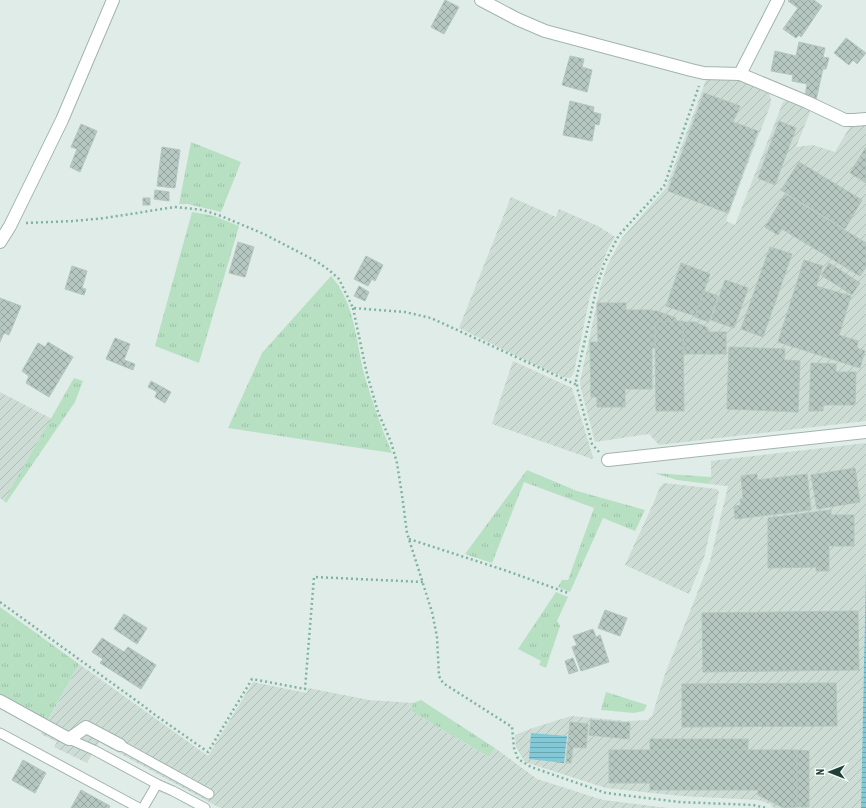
<svg xmlns="http://www.w3.org/2000/svg" width="866" height="808" font-family="'Archivo Narrow',sans-serif">
<defs>
<pattern id="industrial-furrows" width="10" height="10" patternUnits="userSpaceOnUse"><rect width="10" height="10" fill="#cedcd6"/><path d="M-1 1l2-2M0 10L10 0M9 11l2-2" fill="none" stroke="#b0beb8"/></pattern>
<pattern id="grass-tufts" width="24" height="20" patternUnits="userSpaceOnUse"><rect width="24" height="20" fill="#b7e0c3"/><path d="M3 7l-1-3M5 7V3M7 7l1-3M15 17l-1-3M17 17v-4M19 17l1-3" fill="none" stroke="#9dc1a8"/></pattern>
<pattern id="water-rules" width="6" height="5" patternUnits="userSpaceOnUse"><rect width="6" height="5" fill="#82c8d7"/><path d="M0 2.5h6" fill="none" stroke="#6aa4af"/></pattern>
<pattern id="building-cross-hatch" width="8" height="8" patternUnits="userSpaceOnUse"><rect width="8" height="8" fill="#b5c7c0"/><path d="M0 0l8 8M0 8l8-8" fill="none" stroke="#93a39d"/></pattern>
</defs>
<rect width="100%" height="100%" fill="#e0ece7"/>
<g fill="url(#industrial-furrows)">
<path d="M739,79L769,92L771,99L770,106L726,221L735,225L783,102L790,99L812,107L796,147L813,145L835,152L851,125L866,124V421L659,445L649,434L595,442L581,389L580,382L600,288L607,266L622,238L666,188L706,80H726Z"/>
<path d="M511,197L556,217L559,209L598,226L615,237L607,251L590,296L574,372L572,376L570,378L563,377L548,371L459,328Z"/>
<path d="M513,361L572,388L593,457L592,459L492,424Z"/>
<path d="M0,392L52,419L4,501L0,498Z"/>
<path d="M866,443V565L861,808H774L770,804L758,800L681,796L606,788L525,762L516,747L515,735L533,728L571,716L627,721L647,720L652,716L665,674L710,561L728,486L709,484L711,477V461Z"/>
<path d="M664,483L717,489L719,492L704,558L689,594L625,565L653,504L660,487Z"/>
<path d="M79,664L208,756L253,682L307,693L308,688L369,700L413,703L411,711L489,757L495,748L537,779L603,800L668,808H220L99,742L87,763L54,747L57,742L41,734Z"/>
</g>
<g fill="url(#grass-tufts)">
<path d="M191,142L241,162L221,212L188,204H179Z"/>
<path d="M192,212L214,216L239,226L199,363L155,346Z"/>
<path d="M331,276C355,303 356,341 364,374C372,401 381,427 392,453L228,428L262,353Z"/>
<path d="M74,378L83,381L75,402L6,503L4,501Z"/>
<path d="M527,470L577,491L645,510L635,531L603,518L570,592L558,587L562,580H568L594,508L524,482L492,563L465,554Z"/>
<path d="M654,473L711,477L709,484L677,480Z"/>
<path d="M556,592L568,597L557,621L560,626L546,668L539,665L541,661L518,649Z"/>
<path d="M0,607L79,664L48,720L0,694Z"/>
<path d="M606,692L647,705L644,711L634,713L601,710Z"/>
<path d="M421,700L495,748L489,757L411,711L413,703Z"/>
</g>
<g fill="url(#water-rules)">
<path d="M866,565V808H861Z"/>
<path d="M531,733L567,736L564,763L529,759Z"/>
</g>
<g fill="url(#building-cross-hatch)" stroke="#b2c7be">
<path d="M445,0L459,7L444,34L431,27Z"/>
<path d="M789,0H814L822,6L801,37L799,35L796,38L783,29L798,8L788,1Z"/>
<path d="M846,38L866,53L857,64L853,60L849,65L834,53Z"/>
<path d="M799,42L825,48L823,57L829,58L826,69H823L816,100L805,97L807,84L792,81L793,75L771,71L775,51L796,56Z"/>
<path d="M570,56L584,59L582,67L592,70L587,92L562,85Z"/>
<path d="M704,93L740,106L733,122L758,131L728,213L668,191Z"/>
<path d="M570,101L594,107L593,112L601,114L599,125L595,124L592,141L563,135Z"/>
<path d="M779,121L796,128L775,185L758,178Z"/>
<path d="M81,124L97,131L80,172L70,167L77,149L71,147Z"/>
<path d="M162,147L180,150L175,188L157,186Z"/>
<path d="M866,147V183L850,173Z"/>
<path d="M799,162L862,200L845,229L781,190Z"/>
<path d="M155,190L169,192V201L154,199Z"/>
<path d="M785,194L866,243V267L860,276L782,229L778,235L765,227Z"/>
<rect x="143" y="198" width="7" height="7"/>
<path d="M238,242L254,247L245,277L229,273Z"/>
<path d="M770,247L792,254L763,337L741,329Z"/>
<path d="M366,256L383,265L375,281L372,279L368,286L354,279Z"/>
<path d="M804,260L823,266L816,286L851,296L839,335L858,341L857,348L865,351L860,368L778,342Z"/>
<path d="M681,263L710,274L695,316L666,306Z"/>
<path d="M829,263L860,283L852,295L821,275Z"/>
<path d="M72,266L87,271L82,288L86,289L84,295L65,289Z"/>
<path d="M725,280L748,288L734,328L711,320Z"/>
<path d="M359,286L369,292L365,301L354,296Z"/>
<path d="M704,291L718,296L709,322L695,317Z"/>
<path d="M0,298L21,306L9,335L4,333L0,342Z"/>
<path d="M597,303H626V310H652V311H657L676,318V321L655,322V348H652V389H625V407H597V397H591L590,342H598Z"/>
<path d="M683,321L684,411H656L655,322Z"/>
<path d="M683,322H695L708,328V332H726V354H684Z"/>
<path d="M115,338L130,344L124,360L135,364L133,370L106,359Z"/>
<path d="M48,342L73,357L49,397L26,383L29,376L22,371L38,343L45,347Z"/>
<path d="M729,347L785,349L784,360L800,361L798,412L727,409Z"/>
<path d="M811,363L836,364V372H856L855,405H823V411H809Z"/>
<path d="M151,381L171,392L165,403L155,397L157,392L148,387Z"/>
<path d="M855,468L860,502L817,509L811,475Z"/>
<path d="M757,474V480L807,474L811,510L735,519L734,506L741,505L740,499L743,498L741,476Z"/>
<path d="M831,510V515H854V546H829V571H816V567L768,568V518Z"/>
<path d="M605,610L627,618L620,636L598,628Z"/>
<path d="M858,611L859,670L703,672L702,613Z"/>
<path d="M124,614L147,628L137,644L114,629Z"/>
<path d="M593,629L596,637L600,635L609,662L581,671L572,647L577,645L573,636Z"/>
<path d="M102,638L124,652L128,647L156,665L141,689L100,663L103,659L92,652Z"/>
<path d="M573,658L578,671L569,674L565,661Z"/>
<path d="M836,683L837,726L682,727V684Z"/>
<path d="M591,720L630,723L629,739L589,735Z"/>
<path d="M570,722L588,724L586,748L573,747L571,763H566Z"/>
<rect x="650" y="739" width="98" height="11"/>
<path d="M609,750H797V807L784,808L758,795V790H650V783H609Z"/>
<path d="M797,750L809,751V807H797Z"/>
<path d="M23,760L46,773L35,793L12,780Z"/>
<path d="M81,790L110,806L109,808H71Z"/>
</g>
<g fill="none" stroke-linecap="round" stroke-linejoin="round">
<defs>
<g id="service">
<path d="M0,733L139,808"/>
<path d="M69,739L94,750L157,784L143,808"/>
<path d="M120,745L209,794"/>
<path d="M157,784L173,791L205,808"/>
</g>
<g id="minor">
<path d="M481,0L517,19L545,31L691,70L704,73L740,74L807,102L845,120H854L866,119"/>
<path d="M740,74L778,0"/>
<path d="M0,701L69,739L86,727L120,745"/>
</g>
<g id="tertiary">
<path d="M0,242L10,226L62,120L113,0"/>
<path d="M608,460L866,432"/>
</g>
</defs>
<use href="#service" stroke="#a2b4af" stroke-width="11"/>
<use href="#minor" stroke="#a2b4af" stroke-width="14"/>
<use href="#tertiary" stroke="#a2b4af" stroke-width="14"/>
<g stroke="#7db3a3" stroke-width="2.5" stroke-dasharray="2 3" stroke-linecap="butt">
<path d="M26,223L74,221L105,218L175,207L203,210L221,216L264,234L316,261L329,270L339,279L353,308L405,312L431,318L577,385"/>
<path d="M353,308L367,374L378,412L391,442L397,463L402,495L407,533L432,612L437,637L439,676L443,683L512,727L514,748L518,759L531,767L606,793L679,802L753,805L766,808"/>
<path d="M599,452L592,444L578,391L576,380L597,286L604,264L619,235L664,186L699,86"/>
<path d="M409,539L507,571L568,593"/>
<path d="M0,602L145,707L151,712L208,752L252,679L305,689L314,577L423,582"/>
</g>
<use href="#service" stroke="#fff" stroke-width="9"/>
<use href="#minor" stroke="#fff" stroke-width="12"/>
<use href="#tertiary" stroke="#fff" stroke-width="12"/>
</g>
<g transform="translate(830 772) rotate(270)" stroke="#f1f9f5" stroke-width="3" paint-order="stroke">
<path d="M0-3L7 15L0 10L-7 15Z" fill="#1f3e37"/>
<text y="-6" font-size="11" font-weight="bold" text-anchor="middle" fill="#1f3e37">N</text>
</g>
</svg>
